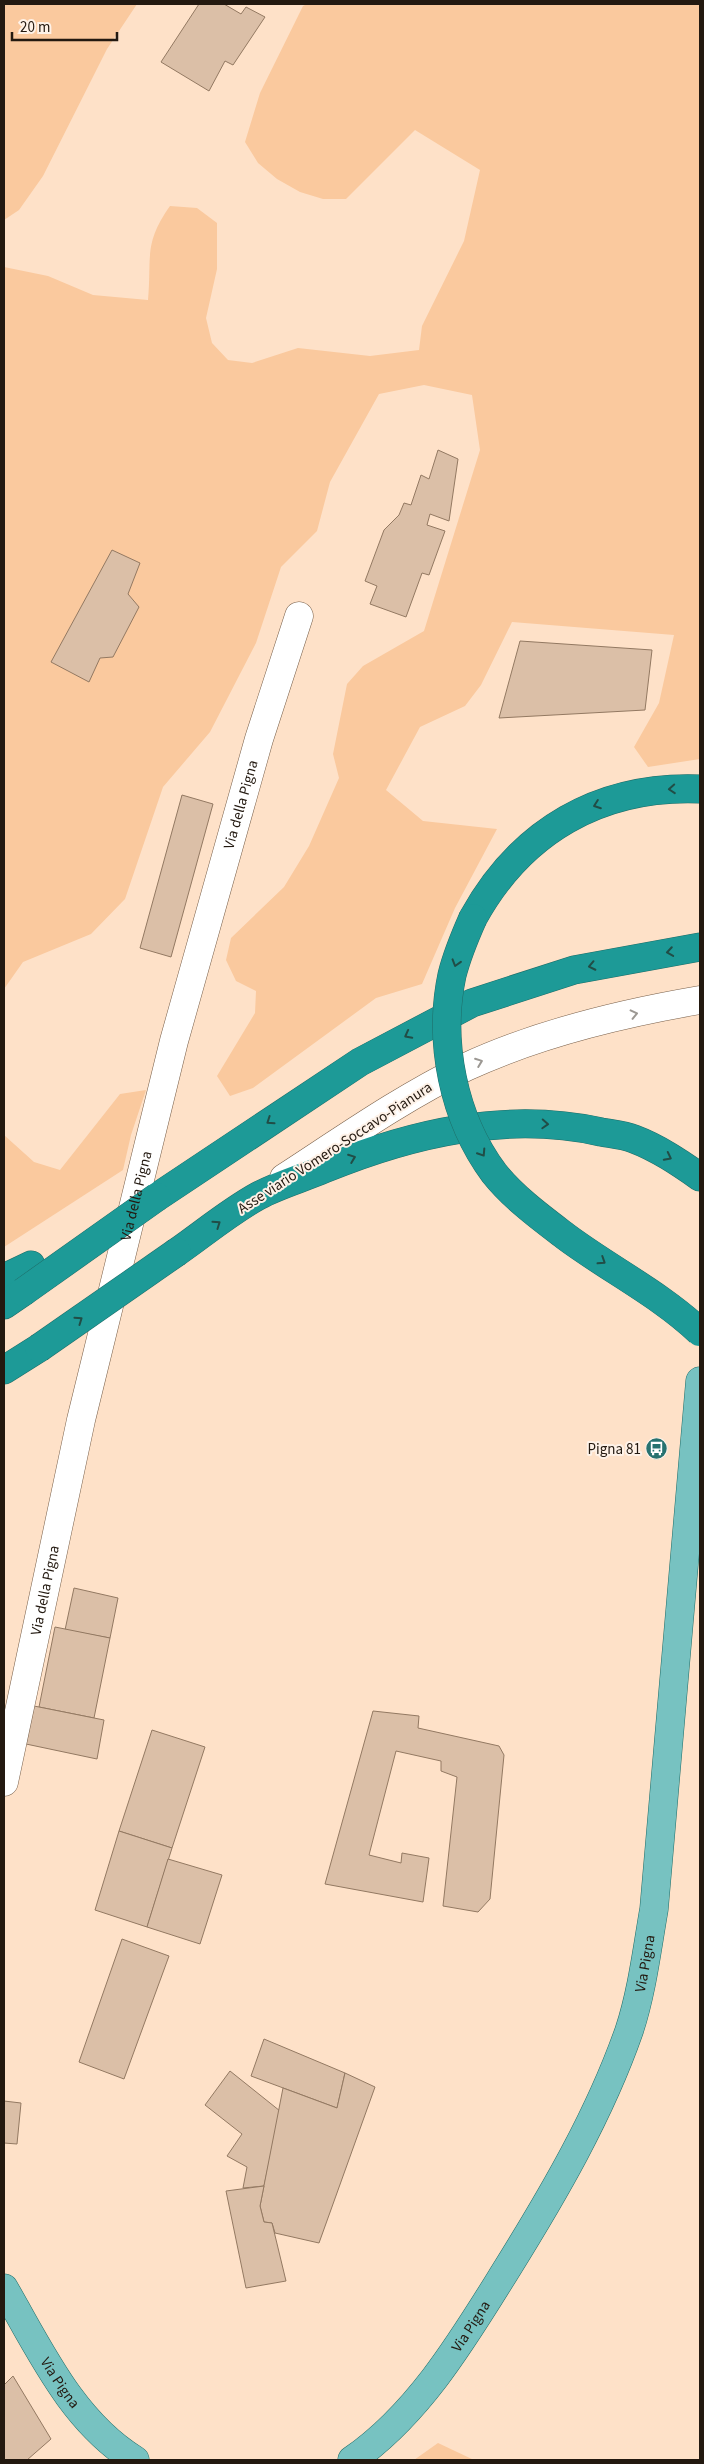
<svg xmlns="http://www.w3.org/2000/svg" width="704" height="2464" font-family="'Source Sans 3',sans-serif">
<rect width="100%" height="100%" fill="#fee1c8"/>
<g fill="#fac99e">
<path d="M4,4H137L107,49L43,176L19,210L4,220Z"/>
<path d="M307,4H700V759L648,767L634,747L659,703L674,635L512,622L481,685L465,706L420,727L386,790L423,821L497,829L455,908L422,984L376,998L253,1088L230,1096L217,1076L255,1013L256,991L236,981L226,960L231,938L284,887L309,846L339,778L333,754L347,684L363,666L424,631L480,450L472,395L424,385L379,394L330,482L317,531L281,567L256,643L210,732L163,787L125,899L91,934L23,962L4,989V267L48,276L93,295L148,300C152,258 143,244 170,206L197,208L217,223V269L206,318L212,343L228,360L252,363L298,348L370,356L419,350L422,326L464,241L480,170L415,130L346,199H323L300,192L277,179L258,163L245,142L260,93L303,6Z"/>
<path d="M146,1090L131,1135L123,1170L4,1247V1135L34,1162L60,1170L120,1094Z"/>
<path d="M438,2443L474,2460H414Z"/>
</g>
<g fill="#dbbfa7" stroke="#937962">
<path d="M199,4H224L241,14L246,7L265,17L233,65L225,61L209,91L161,62Z"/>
<path d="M438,450L458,459L449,521L430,514L427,525L445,531L429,575L422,573L406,617L370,604L377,586L365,581L384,530L399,515L404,503L411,505L421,475L429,479Z"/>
<path d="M112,550L140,563L128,594L139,607L113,657L100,658L89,682L51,662Z"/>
<path d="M520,641L652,650L645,710L499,718Z"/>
<path d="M182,795L213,804L171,957L140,948Z"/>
<path d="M74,1588L118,1598L110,1638L65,1630Z"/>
<path d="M55,1627L110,1638L94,1718L39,1707Z"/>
<path d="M34,1706L104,1720L97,1759L26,1744Z"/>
<path d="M373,1711L419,1716L418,1728L499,1746L504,1755L490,1899L478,1912L443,1906L457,1777L441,1771V1761L396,1751L369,1855L401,1863L402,1853L429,1858L423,1902L325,1884Z"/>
<path d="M152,1730L205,1747L172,1848L119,1831Z"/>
<path d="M119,1831L172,1848L147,1927L95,1910Z"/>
<path d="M168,1859L222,1875L200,1944L147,1927Z"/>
<path d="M122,1939L169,1956L124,2079L79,2062Z"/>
<path d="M264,2039L345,2073L337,2108L251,2076Z"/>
<path d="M230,2071L280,2111L264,2186L243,2188L247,2167L227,2156L242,2134L205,2105Z"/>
<path d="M345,2073L375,2087L319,2243L275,2233L272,2223L264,2222L260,2206L283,2088L337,2108Z"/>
<path d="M4,2101L21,2103L17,2144L4,2143Z"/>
<path d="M264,2186L260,2206L264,2222L272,2223L286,2281L246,2288L226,2191Z"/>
<path d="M13,2376L51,2439L27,2460H4V2385Z"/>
</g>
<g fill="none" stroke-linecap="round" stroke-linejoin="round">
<defs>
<g id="minor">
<path d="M284,1178C344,1139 402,1098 466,1067C537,1034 624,1013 700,1000"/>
<path id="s1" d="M4,1782L81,1420L174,1041L259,739L299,616"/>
</g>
<g id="major">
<path id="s2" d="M4,2288C40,2350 72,2421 135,2460"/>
<path id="s3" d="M352,2460C420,2413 465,2336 508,2267C554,2193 600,2114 629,2031C642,1992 647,1949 654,1909L700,1381"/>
</g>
<g id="highway">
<path d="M473,918C521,831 600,785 700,789"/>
<path d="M157,1197L360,1062L472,1003L574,970L700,947"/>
<path d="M177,1252C203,1234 229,1212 258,1196C278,1185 303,1178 324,1169C412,1133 507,1111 601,1132C612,1134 624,1135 634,1139C658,1148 680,1163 700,1177"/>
<path d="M4,1278L31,1265"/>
<path d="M4,1305L23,1292"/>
<path d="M4,1370L39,1348"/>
</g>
</defs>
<use href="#minor" stroke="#785f49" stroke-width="29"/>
<use href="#major" stroke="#1f6d68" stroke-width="29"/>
<use href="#highway" stroke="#1f6d68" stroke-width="29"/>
<use href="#minor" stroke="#fff" stroke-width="28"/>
<use href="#major" stroke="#77c2c1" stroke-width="28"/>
<use href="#highway" stroke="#1d9a97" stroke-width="28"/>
<defs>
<g id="highway-bridge">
<path d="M473,918C465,936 457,955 452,975C438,1041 453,1118 494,1173C513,1197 540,1217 565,1236C609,1269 660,1294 700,1332"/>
<path d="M23,1292L157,1197"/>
<path d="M39,1348L177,1252"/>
</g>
</defs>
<use href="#highway-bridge" stroke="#1f6d68" stroke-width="29" stroke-linecap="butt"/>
<use href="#highway-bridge" stroke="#1d9a97" stroke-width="28"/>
</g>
<defs><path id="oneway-chevron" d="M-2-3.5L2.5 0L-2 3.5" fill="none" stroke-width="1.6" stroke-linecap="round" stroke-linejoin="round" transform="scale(1.25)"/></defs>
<g stroke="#214d46">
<use href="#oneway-chevron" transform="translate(672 789) rotate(176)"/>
<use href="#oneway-chevron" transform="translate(597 805) rotate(160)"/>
<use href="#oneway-chevron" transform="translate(670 952) rotate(171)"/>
<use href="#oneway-chevron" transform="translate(456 963) rotate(107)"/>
<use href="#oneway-chevron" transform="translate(592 966) rotate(168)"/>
<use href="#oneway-chevron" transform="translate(408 1035) rotate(152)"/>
<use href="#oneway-chevron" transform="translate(270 1121) rotate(146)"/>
<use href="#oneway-chevron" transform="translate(545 1124) rotate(3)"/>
<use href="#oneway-chevron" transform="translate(482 1153) rotate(57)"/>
<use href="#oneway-chevron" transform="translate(668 1157) rotate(27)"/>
<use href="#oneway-chevron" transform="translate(352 1158) rotate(-21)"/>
<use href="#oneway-chevron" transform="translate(217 1224) rotate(-35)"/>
<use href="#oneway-chevron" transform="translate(602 1261) rotate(33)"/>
<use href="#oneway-chevron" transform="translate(79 1320) rotate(-35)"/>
</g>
<g stroke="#9c9893">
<use href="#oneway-chevron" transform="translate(634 1014) rotate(-13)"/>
<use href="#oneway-chevron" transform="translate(479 1062) rotate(-21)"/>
</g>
<defs>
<symbol id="bus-disc" viewBox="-11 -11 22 22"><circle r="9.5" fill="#277270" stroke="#fef2e8"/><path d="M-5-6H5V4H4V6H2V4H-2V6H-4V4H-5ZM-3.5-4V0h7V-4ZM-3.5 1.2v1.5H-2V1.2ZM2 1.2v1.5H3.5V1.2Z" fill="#fff"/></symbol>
</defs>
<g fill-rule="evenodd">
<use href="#bus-disc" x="644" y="1436" width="25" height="25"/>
</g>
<g text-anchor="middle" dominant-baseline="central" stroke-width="4" stroke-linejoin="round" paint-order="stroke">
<g font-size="15" fill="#231910" stroke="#fef2e8">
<text stroke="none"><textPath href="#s1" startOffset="1006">Via della Pigna</textPath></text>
<text transform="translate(335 1148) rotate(-33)">Asse viario Vomero-Soccavo-Pianura</text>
<text stroke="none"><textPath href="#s1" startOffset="601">Via della Pigna</textPath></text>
<text stroke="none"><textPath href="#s1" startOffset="196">Via della Pigna</textPath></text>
<text stroke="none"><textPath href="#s3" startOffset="585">Via Pigna</textPath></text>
<text stroke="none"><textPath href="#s3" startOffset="180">Via Pigna</textPath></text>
<text stroke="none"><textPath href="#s2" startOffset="110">Via Pigna</textPath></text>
</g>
<g font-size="15" fill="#231910" stroke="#fef2e8" text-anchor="end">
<text x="641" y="1449">Pigna 81</text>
</g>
</g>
<rect width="704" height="2464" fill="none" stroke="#231910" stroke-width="10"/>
<path d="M12 32v8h105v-8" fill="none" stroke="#231910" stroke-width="2.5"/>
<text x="20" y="32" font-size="15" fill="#231910" stroke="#fef2e8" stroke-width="4" paint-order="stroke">20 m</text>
</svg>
